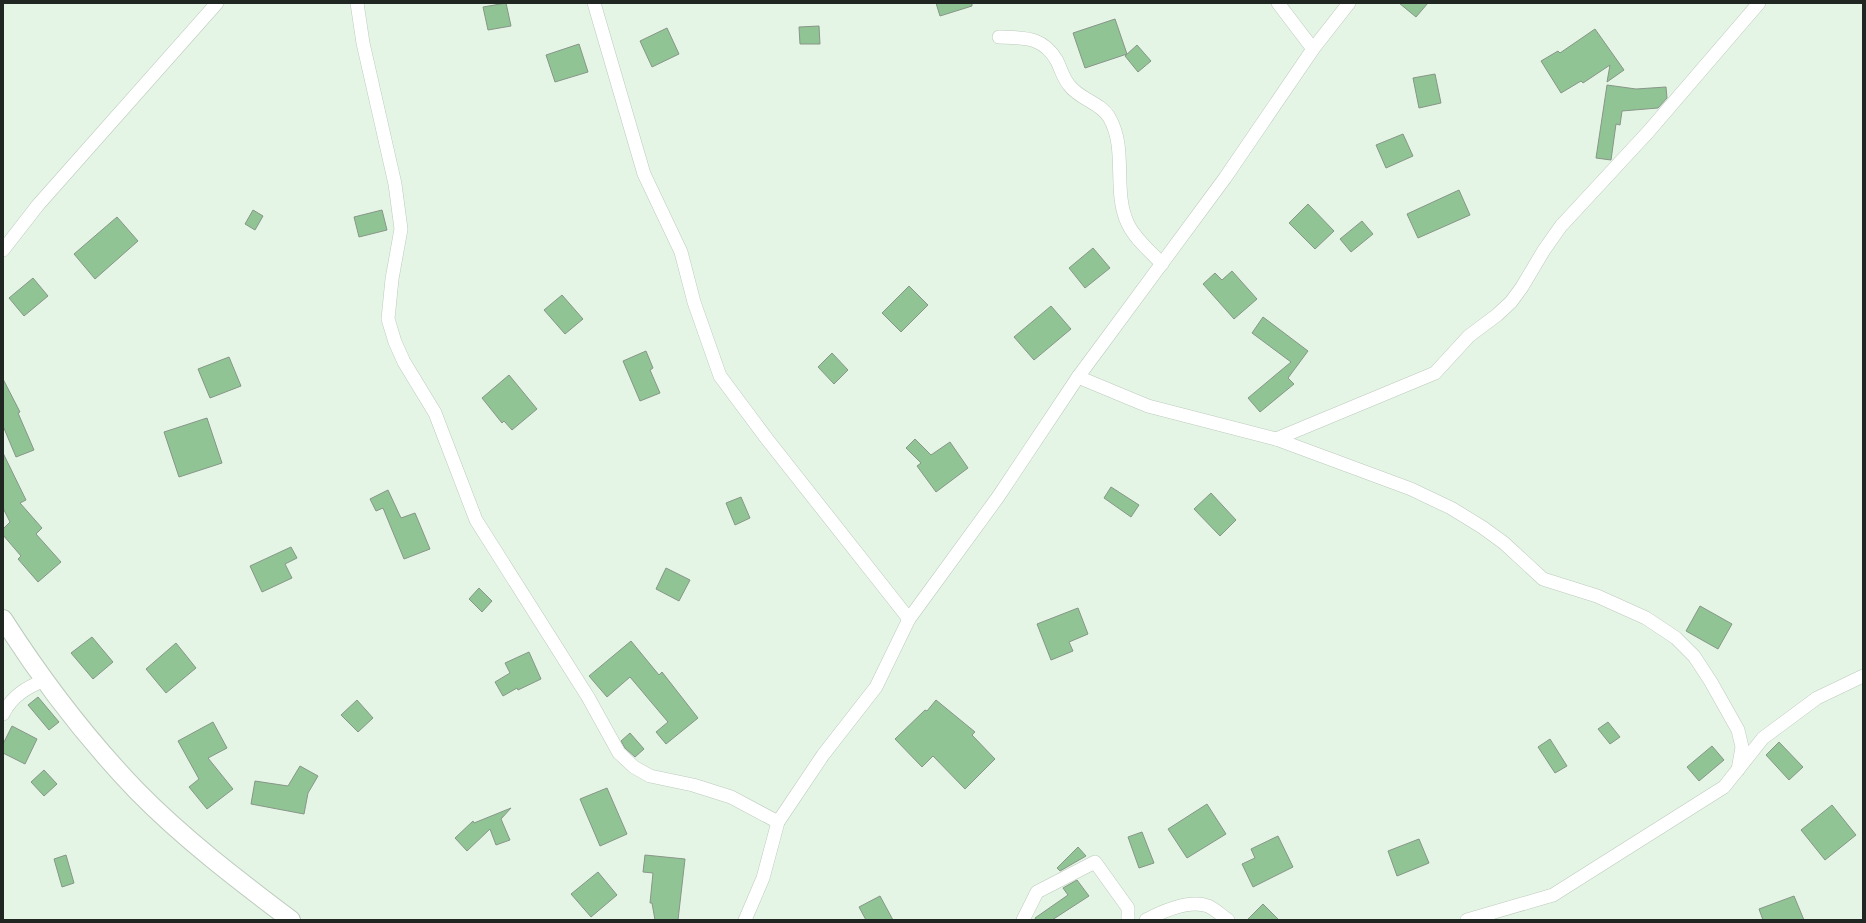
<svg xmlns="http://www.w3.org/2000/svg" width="1866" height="923" font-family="Raleway,sans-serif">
<rect width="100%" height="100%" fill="#e4f4e5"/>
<g fill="#91c494" stroke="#879688">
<path d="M506,3L511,26L488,30L483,7Z"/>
<path d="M936,3H972V6L940,16Z"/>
<path d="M1399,3H1428L1416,17Z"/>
<path d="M1115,19L1127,54L1085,68L1073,33Z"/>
<path d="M819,26L820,44H800L799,27Z"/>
<path d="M667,28L679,54L652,67L640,41Z"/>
<path d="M1595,29L1624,70L1607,82L1610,65L1583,83L1581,81L1561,93L1541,61L1558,51L1560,53Z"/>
<path d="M579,44L588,72L555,82L546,55Z"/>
<path d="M1137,45L1151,61L1138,72L1125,56Z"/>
<path d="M1435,74L1441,103L1419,108L1413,78Z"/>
<path d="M1607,85L1636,89L1666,87L1667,98L1658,108L1622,111L1620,125L1616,124L1611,160L1596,158Z"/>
<path d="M1403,134L1413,156L1386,168L1376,145Z"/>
<path d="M1459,190L1470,215L1418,238L1407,214Z"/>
<path d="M1308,204L1334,231L1315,249L1289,223Z"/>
<path d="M253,210L263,216L255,230L245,224Z"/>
<path d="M382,210L387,230L359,237L354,217Z"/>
<path d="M117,217L138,241L95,279L74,254Z"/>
<path d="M1362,221L1373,234L1351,252L1340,239Z"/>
<path d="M1093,248L1110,268L1085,288L1069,268Z"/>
<path d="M1232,271L1257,299L1234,319L1203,284L1215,273L1222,280Z"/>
<path d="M33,278L48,296L24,316L9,298Z"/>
<path d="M909,286L928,305L901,332L882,313Z"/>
<path d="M562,295L583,319L565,334L544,310Z"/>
<path d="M1051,306L1071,329L1034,360L1014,337Z"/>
<path d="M1263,317L1308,351L1288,378L1294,384L1260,412L1248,398L1291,362L1252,333Z"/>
<path d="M646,351L653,368L650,370L660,393L640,401L623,361Z"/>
<path d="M832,353L848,370L834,384L818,367Z"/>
<path d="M229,357L241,386L210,398L198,369Z"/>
<path d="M509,375L537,409L512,430L504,421L502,423L482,398Z"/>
<path d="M3,379L20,412L18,413L34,450L16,457L3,426Z"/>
<path d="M207,418L222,463L179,477L164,432Z"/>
<path d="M915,439L931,455L950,442L968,468L936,492L917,466L921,463L906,448Z"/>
<path d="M3,453L26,500L20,503L42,528L36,534L61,562L38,582L18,559L21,556L3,535V529L10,522L3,508Z"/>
<path d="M1111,487L1139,505L1131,517L1104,498Z"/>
<path d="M388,490L401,518L415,513L430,549L404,559L383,508L376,511L370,499Z"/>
<path d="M1211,493L1236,520L1220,536L1194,509Z"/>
<path d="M741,497L750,518L735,525L726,503Z"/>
<path d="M291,547L297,558L285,564L292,578L262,592L250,566Z"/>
<path d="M666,568L690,580L679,601L656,589Z"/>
<path d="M479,588L492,601L482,612L469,599Z"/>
<path d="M1700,606L1732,624L1718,649L1686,631Z"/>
<path d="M1078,608L1088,634L1069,642L1073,651L1051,660L1037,624Z"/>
<path d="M92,637L113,662L93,679L71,653Z"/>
<path d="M631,641L659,675L662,672L698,718L666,744L656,732L668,722L630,677L607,697L589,676Z"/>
<path d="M176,643L196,668L166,693L146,669Z"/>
<path d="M529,652L541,679L518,690L517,688L503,696L495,682L510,673L505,663Z"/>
<path d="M38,697L59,722L49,730L28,705Z"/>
<path d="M357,700L373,718L358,732L341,715Z"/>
<path d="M936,700L975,732L972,735L995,759L965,789L933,756L922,767L895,739L925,710L927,711Z"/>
<path d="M213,722L227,748L208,758L233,789L207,809L189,787L199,779L178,741Z"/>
<path d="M1608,722L1620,737L1610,744L1598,729Z"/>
<path d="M12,726L37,739L25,764L3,753V744Z"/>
<path d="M630,733L644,749L635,757L625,748L621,741Z"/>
<path d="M1550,739L1567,766L1555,773L1538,747Z"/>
<path d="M1779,742L1803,767L1789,780L1766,755Z"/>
<path d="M1712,746L1724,760L1699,781L1687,767Z"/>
<path d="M300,766L318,776L308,793L304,814L251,804L255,781L288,786Z"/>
<path d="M44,770L57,784L44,796L31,782Z"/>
<path d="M607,788L627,834L600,846L580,799Z"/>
<path d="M1207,804L1226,834L1187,858L1168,829Z"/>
<path d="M1832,805L1856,835L1825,860L1801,830Z"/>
<path d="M511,808L501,819L510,840L496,845L490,829L467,851L455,838L473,821L474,823Z"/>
<path d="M1142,832L1154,863L1139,868L1128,837Z"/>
<path d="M1278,836L1293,867L1253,887L1242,864L1255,858L1251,849Z"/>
<path d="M1419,839L1429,863L1397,876L1388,851Z"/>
<path d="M1078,847L1086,856L1060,871L1057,868Z"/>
<path d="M66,855L74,883L62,887L54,859Z"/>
<path d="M645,855L685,859L678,920H655L652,903H650L653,873L643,872Z"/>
<path d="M598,872L617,895L591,917L571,894Z"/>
<path d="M1077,880L1089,896L1052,920H1036L1035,918L1068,895L1063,888Z"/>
<path d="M880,896L893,920H866L859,907Z"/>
<path d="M1794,896L1804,920H1763L1759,909Z"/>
<path d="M1263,904L1279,920H1247Z"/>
</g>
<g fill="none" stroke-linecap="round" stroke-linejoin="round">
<defs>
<g id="street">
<path d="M357,3L363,43L395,184L401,229L392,279L388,319L395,342L404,362L435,413L476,520L588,697L619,753L634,767L650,776L693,785L731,797L778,822"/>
<path d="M594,3L644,174L681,252L694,302L720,376L767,439L909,619"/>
<path d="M1278,3L1313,49"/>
<path d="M999,37C1024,38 1043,36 1057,61C1061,69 1063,78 1069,85C1080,100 1100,102 1109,117C1128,149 1112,191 1128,224C1135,239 1151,252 1162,264"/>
<path d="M3,250L38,205L217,3"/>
<path d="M1078,377L1148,406L1276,439L1411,489L1451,508L1482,527L1504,543L1543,579L1597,596L1646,618L1676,638L1694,656L1711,682L1738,730L1742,747L1738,770"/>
<path d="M1276,439L1435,373L1469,336L1497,315L1511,302L1522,287L1544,250L1561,226L1649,131L1759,3"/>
<path d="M3,714C12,696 27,687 45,680"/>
<path d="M745,920L763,878L778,822L823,755L876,687L909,619L998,497L1078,377L1225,178L1313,49L1349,3"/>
<path d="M1023,920L1037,892L1095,862L1128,908V920"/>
<path d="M1146,920C1163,911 1189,899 1208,906C1215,909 1222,916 1228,920"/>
<path d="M1467,920L1553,895L1724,787L1763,738L1817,698L1863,676"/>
</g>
<path id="secondary" d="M3,619C42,680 87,739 137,791C184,839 238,880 291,920"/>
</defs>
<use href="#street" stroke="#bccbbc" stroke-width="14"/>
<use href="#secondary" stroke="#bccbbc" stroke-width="20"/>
<use href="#street" stroke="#fff" stroke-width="13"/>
<use href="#secondary" stroke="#fff" stroke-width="18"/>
</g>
<rect width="1866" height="923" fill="none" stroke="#202621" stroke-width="8"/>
</svg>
